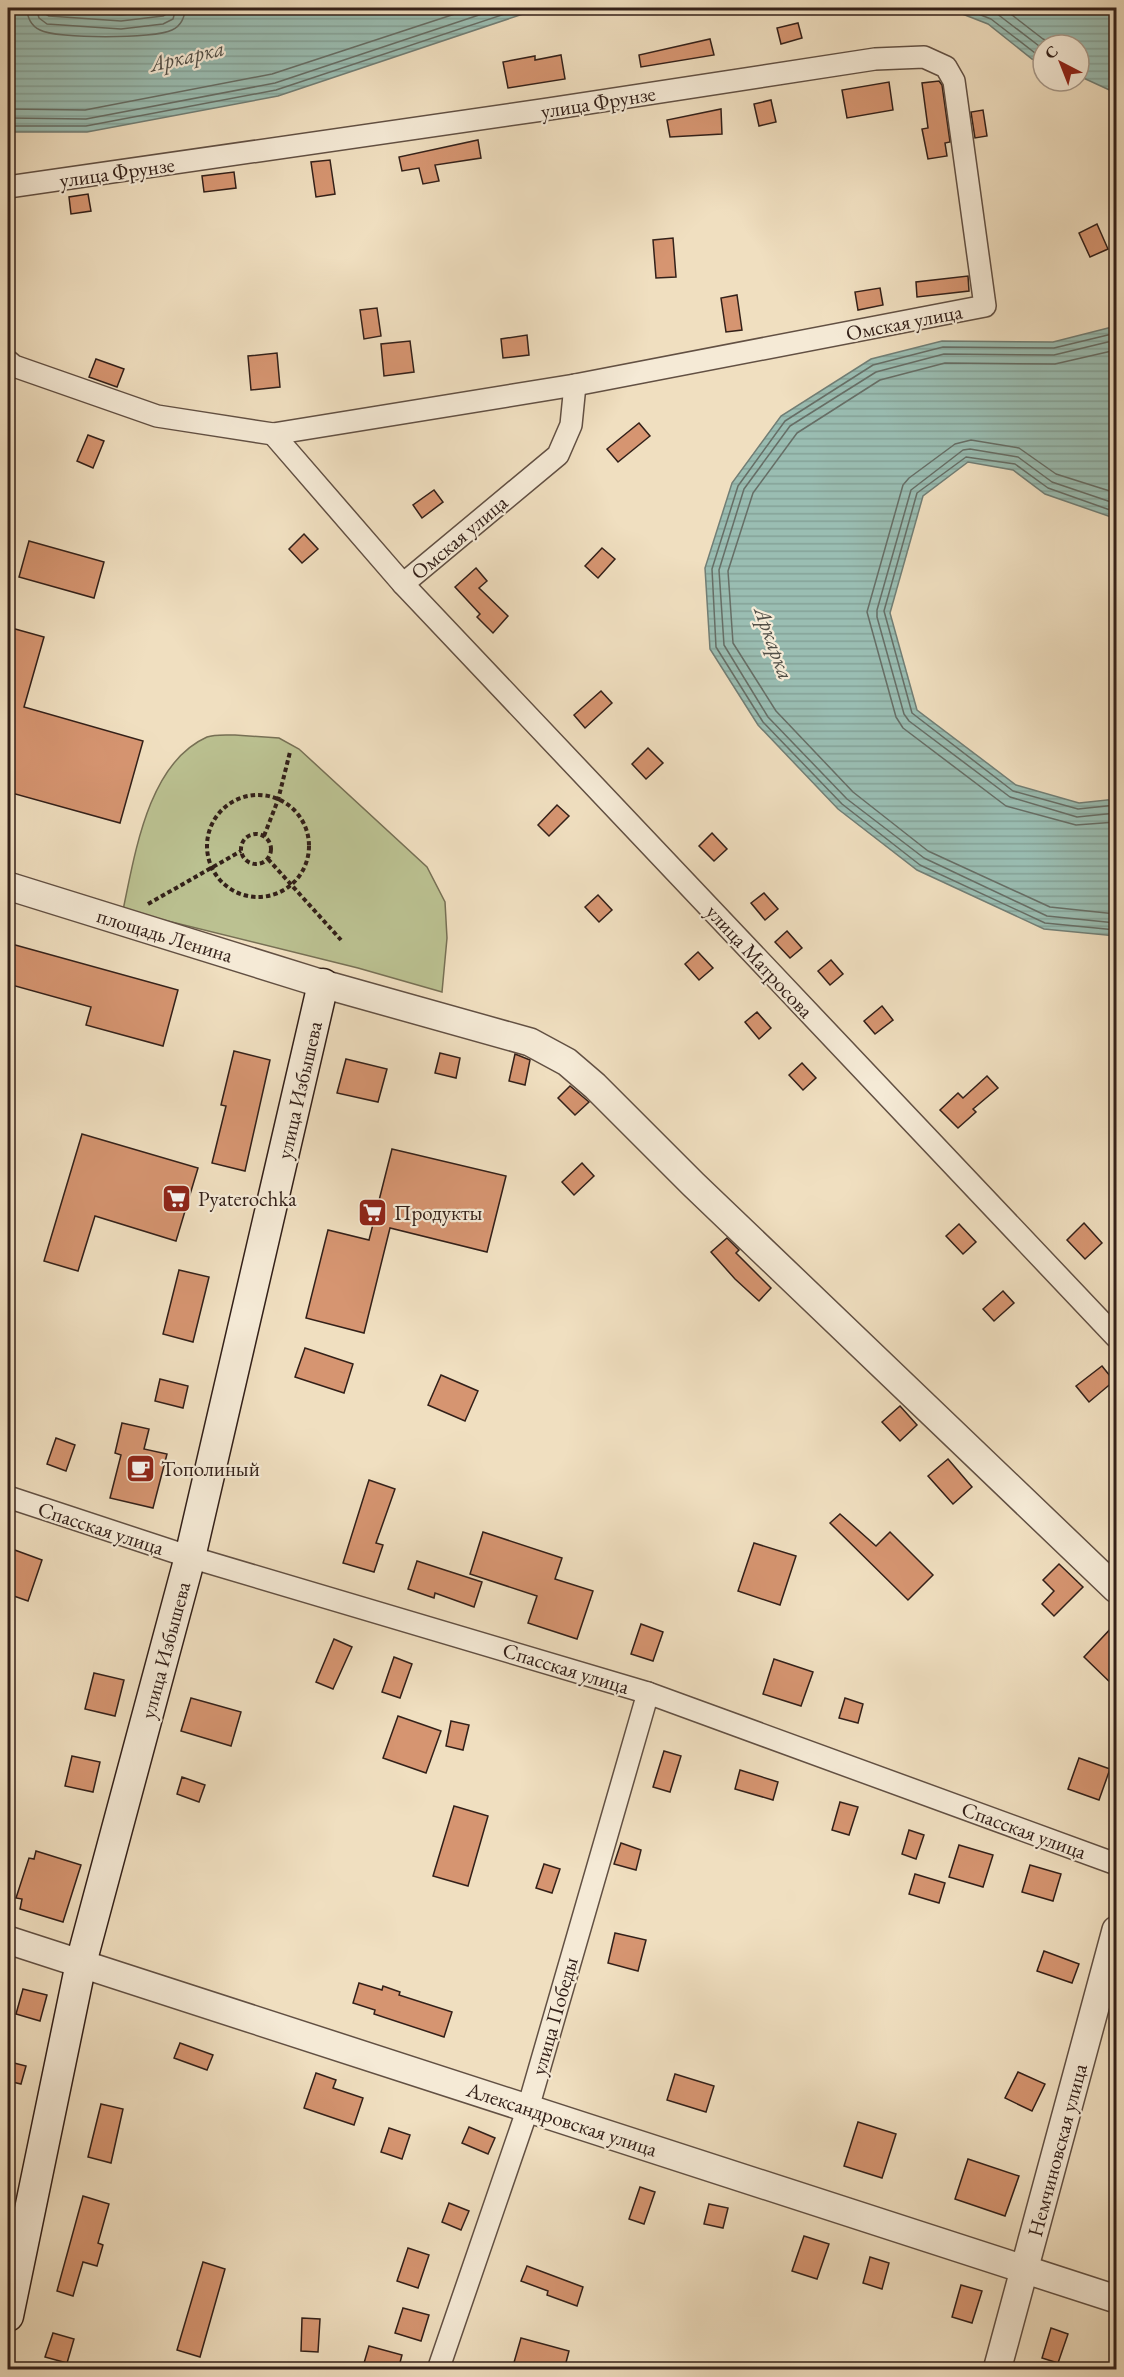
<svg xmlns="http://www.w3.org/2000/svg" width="1124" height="2377" font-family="'EB Garamond',serif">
<defs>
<pattern id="water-rules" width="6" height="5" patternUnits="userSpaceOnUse" patternTransform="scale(1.5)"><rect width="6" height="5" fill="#9abdb2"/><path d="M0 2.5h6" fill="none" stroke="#85a298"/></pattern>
</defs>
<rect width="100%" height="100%" fill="#f0dfc0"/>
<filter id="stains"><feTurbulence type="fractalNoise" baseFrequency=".00333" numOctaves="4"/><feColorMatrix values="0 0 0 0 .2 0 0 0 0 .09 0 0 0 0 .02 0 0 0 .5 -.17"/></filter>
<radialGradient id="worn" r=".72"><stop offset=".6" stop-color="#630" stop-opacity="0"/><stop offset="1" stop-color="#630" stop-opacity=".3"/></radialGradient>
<path fill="#bbc191" stroke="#777055" stroke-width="1.5" d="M235,735L279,738L299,749L427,867L445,902L447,938L442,992L358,968L123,910C135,854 148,763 207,737C215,734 227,735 235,735Z"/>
<g fill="url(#water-rules)" stroke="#717e75" stroke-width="1.5">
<path d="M8,8L121,15L186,8H541L278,96L87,132H8Z"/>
<path d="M947,8H1116V93L1079,76V45H1043V63L1032,59L988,24Z"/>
<path d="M1116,326V515L1111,517L1045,494L1013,470L968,462L923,496L890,613L917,710L1016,785L1079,803L1116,799V936L1044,929L917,870L838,809L758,725L710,649L705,568L732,483L781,416L871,359L942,341L1053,342Z"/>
</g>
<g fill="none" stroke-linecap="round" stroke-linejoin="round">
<g stroke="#666e66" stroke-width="1.5">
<path d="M27,8C27,17 31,26 40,30C56,39 155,39 172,30C181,26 185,17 185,8"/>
<path d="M36,8L39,18L47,24L121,29L163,24L173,19L176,8"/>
<path d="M43,8L44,13L49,16L121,21L163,16L168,13L169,8"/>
<path d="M963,8L991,19L1035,53L1043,57"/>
<path d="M983,8L996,13L1043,49"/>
<path d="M1003,8L1043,39L1056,45"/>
<path d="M8,109L85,110L272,74L473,8"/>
<path d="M8,118L86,119L275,83L500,8"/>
<path d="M8,126H86L276,90L523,8"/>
<path d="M1116,333L1054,348L943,347L873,365L785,421L738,486L712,569L716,647L763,722L842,804L920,865L1045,923L1116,930"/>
<path d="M1116,340L1054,355L944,354L876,372L790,426L744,489L719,570L724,645L768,717L847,799L924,858L1047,916L1116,923"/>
<path d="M1116,350L1055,364L945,363L880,380L797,433L753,493L728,571L733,643L776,711L853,792L928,851L1050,907L1116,914"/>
<path d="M1116,493L1056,474L1019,448L971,440L955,444L909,478L903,485L867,612L896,717L903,728L1006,806L1076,825L1116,822"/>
<path d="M1116,502H1111L1052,482L1018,457L970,449L963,450L911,490L877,610V617L904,714L909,721L1010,797L1077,817L1116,813"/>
<path d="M1116,510H1110L1048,488L1015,464L966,457L917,493L884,611L912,713L1013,791L1078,809L1116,805"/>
</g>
</g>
<g fill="#d69571" stroke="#332019" stroke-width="1.5">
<path d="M798,23L802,38L781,44L777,28Z"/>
<path d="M710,39L714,55L641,67L639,55Z"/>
<path d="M561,55L565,79L508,88L503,62L535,56V60Z"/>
<path d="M939,81L942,85L950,142L945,143L947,156L928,159L922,129L928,128L922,83Z"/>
<path d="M889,82L893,110L847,118L842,90Z"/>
<path d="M771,100L776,122L759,126L754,104Z"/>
<path d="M721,109L722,134L670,137L667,120Z"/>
<path d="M983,110L987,136L975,138L971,112Z"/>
<path d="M478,140L481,158L435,165L439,181L423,184L419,168L402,171L399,157Z"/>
<path d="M330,160L335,194L316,197L311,162Z"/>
<path d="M234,172L236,188L204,192L202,176Z"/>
<path d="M88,194L91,211L71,214L69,197Z"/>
<path d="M1097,224L1108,249L1090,257L1079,233Z"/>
<path d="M673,238L676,277L656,278L653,240Z"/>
<path d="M968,276L969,291L917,297L916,282Z"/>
<path d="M880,288L883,305L858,310L855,292Z"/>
<path d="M737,295L742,330L726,332L721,298Z"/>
<path d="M377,308L381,336L364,339L360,310Z"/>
<path d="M527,335L529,355L503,358L501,339Z"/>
<path d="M410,341L414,372L384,376L381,344Z"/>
<path d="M277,353L280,387L251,390L248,356Z"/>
<path d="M96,359L124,369L117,387L89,377Z"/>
<path d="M639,423L650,436L618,462L607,449Z"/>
<path d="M88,435L104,441L93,468L77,461Z"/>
<path d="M434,490L443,502L422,518L413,505Z"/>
<path d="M304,534L318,549L302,563L289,549Z"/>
<path d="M29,541L104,562L94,598L19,577Z"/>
<path d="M602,548L615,559L598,578L585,566Z"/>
<path d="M476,568L487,581L479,588L508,616L493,633L477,617L480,614L455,587Z"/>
<path d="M8,627L44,637L24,707L143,741L120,823L8,792Z"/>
<path d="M601,691L612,703L585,728L574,715Z"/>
<path d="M648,748L663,763L646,779L632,764Z"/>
<path d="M557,805L569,816L549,836L538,825Z"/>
<path d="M712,833L727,849L714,861L699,846Z"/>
<path d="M764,893L778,909L765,920L751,903Z"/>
<path d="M598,895L612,910L599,922L585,907Z"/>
<path d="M787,931L802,948L790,958L775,942Z"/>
<path d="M8,943L178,990L163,1046L86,1025L91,1007L8,984Z"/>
<path d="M698,952L713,968L699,980L685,964Z"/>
<path d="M831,960L843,974L830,985L818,971Z"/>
<path d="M882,1006L893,1020L875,1034L864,1021Z"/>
<path d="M757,1012L771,1028L759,1039L745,1022Z"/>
<path d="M234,1051L270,1060L245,1171L212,1163L226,1106L221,1105Z"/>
<path d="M440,1053L460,1058L456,1078L435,1073Z"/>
<path d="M515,1054L530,1060L525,1085L509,1081Z"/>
<path d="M346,1059L387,1069L378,1102L337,1093Z"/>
<path d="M802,1063L816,1078L803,1090L789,1075Z"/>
<path d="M987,1076L998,1088L973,1109L976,1112L958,1128L940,1110L958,1093L963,1098Z"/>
<path d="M570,1086L589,1102L575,1115L558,1098Z"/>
<path d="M82,1134L198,1168L176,1241L95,1216L78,1271L44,1261Z"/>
<path d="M392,1149L506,1176L487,1252L390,1228L364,1333L306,1318L328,1230L369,1240Z"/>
<path d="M582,1163L594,1176L574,1195L562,1182Z"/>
<path d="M1084,1223L1102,1243L1085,1259L1067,1240Z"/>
<path d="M959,1224L976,1242L963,1254L946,1236Z"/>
<path d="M727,1238L739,1250L736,1253L771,1288L759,1301L735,1279L711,1252Z"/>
<path d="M179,1270L209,1277L193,1342L163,1334Z"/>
<path d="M1003,1291L1014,1303L994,1321L983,1309Z"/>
<path d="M305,1348L353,1364L344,1393L295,1377Z"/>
<path d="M1102,1366L1114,1381L1089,1402L1076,1386Z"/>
<path d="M441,1375L478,1391L465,1421L428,1405Z"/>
<path d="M160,1379L188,1386L183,1408L155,1401Z"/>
<path d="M900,1406L917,1425L900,1441L882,1422Z"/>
<path d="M122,1423L149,1429L144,1449L167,1454L153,1508L110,1498L121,1455L115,1453Z"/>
<path d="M56,1438L75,1445L66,1471L47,1464Z"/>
<path d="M948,1459L972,1487L953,1504L928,1476Z"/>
<path d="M369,1480L395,1489L376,1543L383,1545L374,1572L343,1563Z"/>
<path d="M840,1514L876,1546L890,1532L933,1575L908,1600L830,1523Z"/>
<path d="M483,1532L562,1558L555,1579L593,1591L577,1639L528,1623L537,1596L470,1574Z"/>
<path d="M754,1543L796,1556L780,1605L738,1591Z"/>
<path d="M12,1549L42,1560L28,1601L8,1594V1563Z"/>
<path d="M417,1561L482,1582L474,1607L435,1593L434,1598L408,1589Z"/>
<path d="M1059,1564L1083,1587L1054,1616L1042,1604L1054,1591L1043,1580Z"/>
<path d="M1116,1623V1688L1084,1657Z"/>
<path d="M641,1624L663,1632L653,1661L631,1654Z"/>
<path d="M334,1639L352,1647L333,1689L316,1682Z"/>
<path d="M394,1657L412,1664L400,1698L382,1692Z"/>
<path d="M774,1659L813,1672L801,1706L763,1694Z"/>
<path d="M94,1673L124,1680L115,1716L85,1709Z"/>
<path d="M191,1698L241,1712L231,1746L181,1731Z"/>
<path d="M845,1698L863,1704L858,1723L839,1718Z"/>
<path d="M398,1716L441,1731L426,1773L383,1758Z"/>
<path d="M451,1721L469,1725L463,1750L446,1746Z"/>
<path d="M664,1751L681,1756L670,1792L653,1787Z"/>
<path d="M72,1756L100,1762L93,1792L65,1786Z"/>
<path d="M1079,1758L1110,1769L1099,1800L1068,1789Z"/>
<path d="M740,1770L778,1782L773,1800L735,1789Z"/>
<path d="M182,1777L205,1785L199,1802L177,1794Z"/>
<path d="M840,1802L858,1807L849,1835L832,1830Z"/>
<path d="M454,1806L488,1816L468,1886L433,1876Z"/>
<path d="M909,1830L924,1835L916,1859L902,1854Z"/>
<path d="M621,1843L641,1850L636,1870L614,1864Z"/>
<path d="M959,1845L993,1855L983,1887L949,1877Z"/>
<path d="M36,1851L81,1865L63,1922L20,1909L22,1899L16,1898L29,1858L34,1859Z"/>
<path d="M544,1864L560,1869L552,1893L536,1888Z"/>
<path d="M1030,1865L1061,1874L1053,1901L1022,1892Z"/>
<path d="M915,1874L945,1883L939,1903L909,1894Z"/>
<path d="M615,1933L646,1940L638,1971L608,1963Z"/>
<path d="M1044,1951L1079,1964L1072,1983L1037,1971Z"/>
<path d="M359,1983L382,1990L383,1986L400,1992L399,1995L452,2012L444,2037L374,2014L375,2010L353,2003Z"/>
<path d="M23,1989L47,1995L40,2021L16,2014Z"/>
<path d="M180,2043L213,2055L207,2070L174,2058Z"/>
<path d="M10,2062L26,2066L21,2084L8,2081Z"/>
<path d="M1018,2072L1045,2084L1032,2111L1005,2098Z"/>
<path d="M316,2073L336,2080L333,2088L363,2098L354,2125L304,2108Z"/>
<path d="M675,2074L714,2086L706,2112L667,2100Z"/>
<path d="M101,2104L123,2109L111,2163L88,2157Z"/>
<path d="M858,2122L896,2134L882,2178L844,2166Z"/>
<path d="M469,2127L495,2138L488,2154L462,2143Z"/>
<path d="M389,2128L410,2135L402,2159L381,2152Z"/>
<path d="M968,2159L1019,2176L1005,2216L955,2199Z"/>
<path d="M640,2187L655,2192L644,2224L629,2219Z"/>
<path d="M83,2196L109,2204L98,2243L103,2245L97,2266L83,2262L73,2296L57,2291Z"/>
<path d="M449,2203L469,2211L461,2230L442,2222Z"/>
<path d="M709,2204L728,2208L723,2228L704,2224Z"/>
<path d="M804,2236L829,2244L817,2279L792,2271Z"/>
<path d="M408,2248L429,2255L418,2288L397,2281Z"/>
<path d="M870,2257L889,2263L882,2289L863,2283Z"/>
<path d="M203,2262L225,2269L200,2357L177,2350Z"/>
<path d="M527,2266L583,2287L577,2306L547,2295L548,2291L521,2281Z"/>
<path d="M961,2285L982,2291L972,2323L952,2317Z"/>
<path d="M403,2308L429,2315L421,2341L395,2333Z"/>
<path d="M302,2318L320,2319L318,2352L301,2351Z"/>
<path d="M1051,2328L1068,2334L1058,2363L1042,2358Z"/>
<path d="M53,2333L74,2339L67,2363L45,2357Z"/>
<path d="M521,2338L569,2351L564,2370H527L513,2366Z"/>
<path d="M369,2346L402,2355L398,2370H362Z"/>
</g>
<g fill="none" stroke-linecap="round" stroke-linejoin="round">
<defs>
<g id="minor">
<path d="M8,187L549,109L875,59L924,57L946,67L954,81L985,306L575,385L273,434L157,416L14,366L8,361"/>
<path d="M273,434L403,584L558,455L571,425L575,385"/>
<path d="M403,584L1116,1337"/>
<path d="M8,1497L190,1557L648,1693L1116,1864"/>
<path d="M438,2370L528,2108L648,1693"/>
</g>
<g id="tertiary">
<path d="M8,886L323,984L530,1042L567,1062L595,1086L693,1184L1116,1589"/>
<path d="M8,1940L1116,2299"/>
<path d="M997,2370L1116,1930"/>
</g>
<path id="secondary" d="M8,2316L81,1963L190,1557L323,984"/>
</defs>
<use href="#minor" stroke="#625043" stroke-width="24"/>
<use href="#tertiary" stroke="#625043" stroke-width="30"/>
<use href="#secondary" stroke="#332019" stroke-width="33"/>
<g stroke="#332019" stroke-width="4" stroke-dasharray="4.5 3" stroke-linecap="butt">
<circle cx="258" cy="846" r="51"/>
<circle cx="256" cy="849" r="15"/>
<path d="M264,836L278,800L290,752"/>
<path d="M268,859L341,940"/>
<path d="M148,904L241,851"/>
</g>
<use href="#minor" stroke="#f5ead6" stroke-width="21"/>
<use href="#tertiary" stroke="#f5ead6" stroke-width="27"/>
<use href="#secondary" stroke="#f5ead6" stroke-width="30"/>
</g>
<defs>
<symbol id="supermarket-square" viewBox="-11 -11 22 22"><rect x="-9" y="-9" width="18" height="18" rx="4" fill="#8f2418" stroke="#f5ead6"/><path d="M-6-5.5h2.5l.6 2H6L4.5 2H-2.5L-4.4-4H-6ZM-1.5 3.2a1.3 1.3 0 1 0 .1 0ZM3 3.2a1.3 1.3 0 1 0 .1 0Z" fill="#fff"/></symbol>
<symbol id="cafe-square" viewBox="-11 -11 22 22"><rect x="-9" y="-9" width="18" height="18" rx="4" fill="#8f2418" stroke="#f5ead6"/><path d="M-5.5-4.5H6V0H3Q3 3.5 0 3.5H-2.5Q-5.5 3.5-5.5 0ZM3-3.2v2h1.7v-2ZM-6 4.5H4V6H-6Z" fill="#fff"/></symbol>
</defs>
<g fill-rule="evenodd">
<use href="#supermarket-square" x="160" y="1182" width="33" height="33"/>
<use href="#supermarket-square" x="356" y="1196" width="33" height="33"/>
<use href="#cafe-square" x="124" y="1452" width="33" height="33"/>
</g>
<g text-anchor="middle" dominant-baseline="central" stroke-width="4.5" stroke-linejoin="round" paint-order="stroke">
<g font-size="21" fill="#332019" stroke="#f5ead6">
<text transform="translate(598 102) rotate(-9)">улица Фрунзе</text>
<text transform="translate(117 172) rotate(-8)">улица Фрунзе</text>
<text transform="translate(904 322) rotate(-11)">Омская улица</text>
<text transform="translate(459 537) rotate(-40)">Омская улица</text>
<text transform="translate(165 935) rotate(17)">площадь Ленина</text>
<text transform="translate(760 961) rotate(47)">улица Матросова</text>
<text transform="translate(299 1090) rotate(-77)">улица Избышева</text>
<text transform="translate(101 1528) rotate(18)">Спасская улица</text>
<text transform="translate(165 1650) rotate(-75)">улица Избышева</text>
<text transform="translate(566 1668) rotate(17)">Спасская улица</text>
<text transform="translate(1024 1830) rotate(20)">Спасская улица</text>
<text transform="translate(554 2016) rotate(-74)">улица Победы</text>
<text transform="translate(562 2119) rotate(18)">Александровская улица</text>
<text transform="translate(1057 2150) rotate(-75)">Немчиновская улица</text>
</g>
<g font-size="21" fill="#332019" stroke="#f5ead6" text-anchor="start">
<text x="198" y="1198">Pyaterochka</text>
<text x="394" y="1212">Продукты</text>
<text x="161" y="1468">Тополиный</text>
</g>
<g font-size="22" font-style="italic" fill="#524f47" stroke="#f5ead6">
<text transform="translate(187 56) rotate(-13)">Аркарка</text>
<text transform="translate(774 643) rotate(70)">Аркарка</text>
</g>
</g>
<rect width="1124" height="2377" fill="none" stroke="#f0dfc0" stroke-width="30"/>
<rect x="9" y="9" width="1106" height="2359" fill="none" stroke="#332019" stroke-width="3"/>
<rect x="15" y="15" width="1094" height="2347" fill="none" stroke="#332019" stroke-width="1.5"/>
<g transform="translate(1061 63) rotate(318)"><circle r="28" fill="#f5ead6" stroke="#a7998a" stroke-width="1.5"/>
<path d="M0-4.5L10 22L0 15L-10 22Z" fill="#8f2418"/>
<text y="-9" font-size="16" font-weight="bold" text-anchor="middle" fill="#332019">С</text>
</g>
<rect width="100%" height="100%" filter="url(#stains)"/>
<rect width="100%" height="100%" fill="url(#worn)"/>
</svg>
